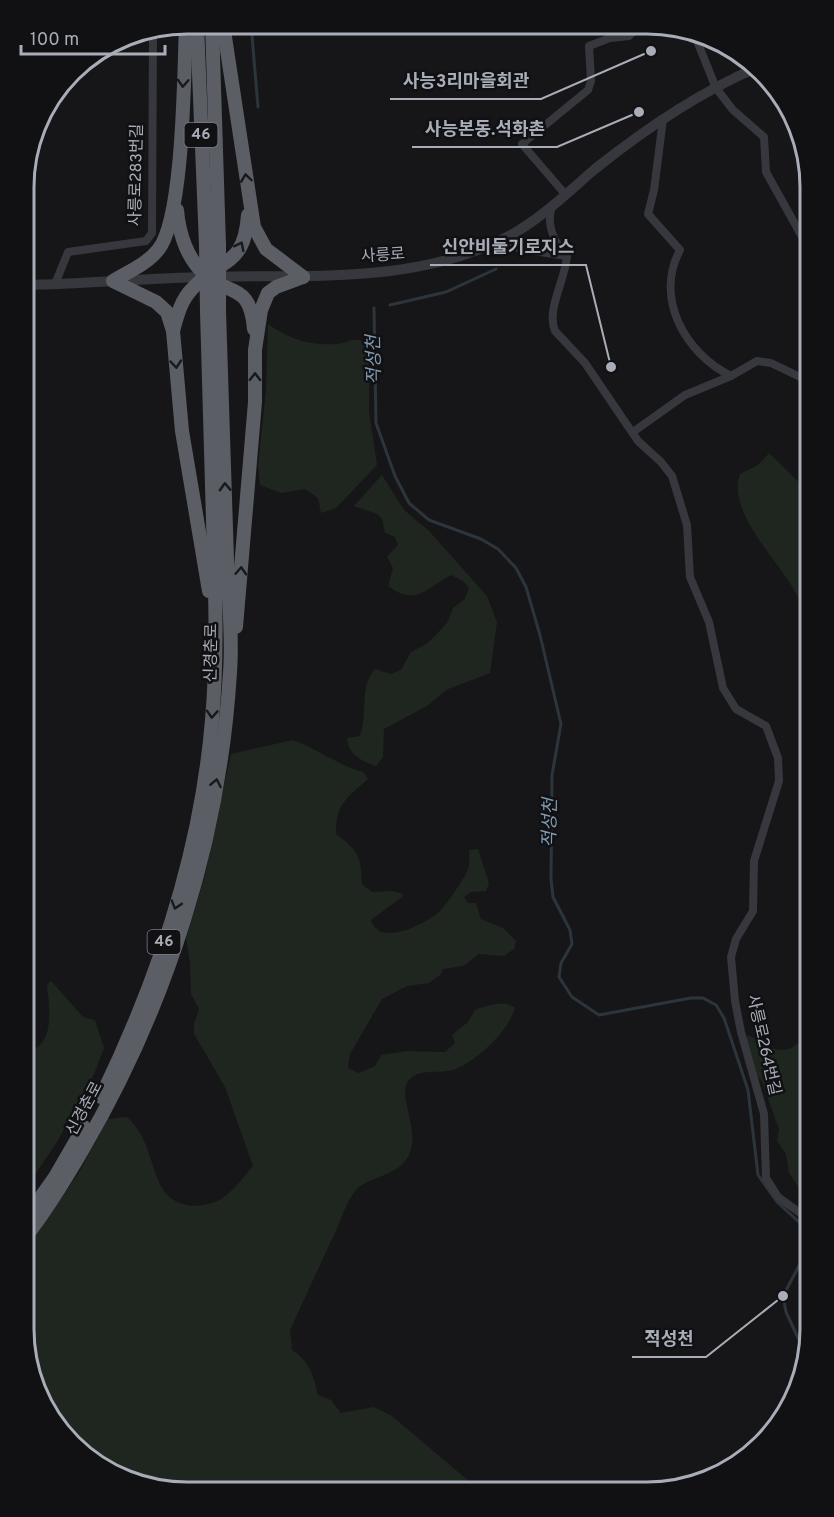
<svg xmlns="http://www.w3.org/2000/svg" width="834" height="1517" font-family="Overpass,'Noto Sans KR',sans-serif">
<rect width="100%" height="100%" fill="#161618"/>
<g fill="#1e261f">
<path d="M268,324C289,339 310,346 336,344C348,343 352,337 364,341L369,352V411L377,465L336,508L321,513L318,498L305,489L281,493L260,485L258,465L266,390Z"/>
<path d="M769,453L810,493V613C801,605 796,592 789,582C772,555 727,508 740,474L758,465Z"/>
<path d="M382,475L404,510L429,531L487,596L497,622L490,673L446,690L427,706L384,729L383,757L376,766C362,762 347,753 347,738L360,736C368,715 359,686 375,669L391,674L401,670L411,652L428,643L447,623L453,608L465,599L469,588L463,581L451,575C426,588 417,607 388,586L393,568L387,557L398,545L395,537L385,533L382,519L377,514L354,506Z"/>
<path d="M293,740C319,750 336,764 363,772L368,779C346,799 336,803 336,834C359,851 361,856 362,884L372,892L392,891L403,894L402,897L371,920C379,948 425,924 439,912C445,907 466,876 468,869C470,864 469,856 469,850L478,849L489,883L486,891L471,892L464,897L468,903H476L481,919L503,928L516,941L514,949L504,956L479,954L463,966L443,969L440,975L429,983L407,986L382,999L350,1054L348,1068L359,1073L375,1066L381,1055L406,1051L445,1052L455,1043L452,1035L468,1022L475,1010C487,1006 503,999 515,1008C509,1031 472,1067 448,1071C435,1073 419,1069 409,1080C396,1096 421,1128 409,1155C399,1176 372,1175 357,1189C348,1198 343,1215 338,1226C322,1261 306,1295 290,1330L292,1350C310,1362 313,1374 318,1395L331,1400L341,1413L374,1407L392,1416L483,1493L166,1492L88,1459L33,1382L24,1329V1252L78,1174L108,1119L127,1117C147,1135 149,1158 159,1182C170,1208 198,1211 221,1199C233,1192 244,1176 253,1166L225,1087L194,1034V1024L199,1009L191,994L190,963L186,939L204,879L231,754Z"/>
<path d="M51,981L83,1017L95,1020L104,1048L94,1074L57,1142L24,1191V1043L32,1049C55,1044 49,1002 47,985Z"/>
<path d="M748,1035C761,1041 775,1054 789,1049C797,1046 799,1040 810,1040V1204L789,1173L786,1154L777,1141L779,1129L762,1082L754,1072L745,1039Z"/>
</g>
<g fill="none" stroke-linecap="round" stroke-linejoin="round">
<g stroke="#2c353c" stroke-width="3">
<path d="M251,24L258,107"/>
<path d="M390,305L446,292L496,269"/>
<path d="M374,308L376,423L395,476L409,503L429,520L481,539L498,549L516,568L526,587L540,635L561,724L552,775L551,879L553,897L570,930L572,944L561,963L559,977L572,997L599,1015L691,998H703L716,1005L724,1018L748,1090L758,1175L777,1202L810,1232"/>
<path d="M805,1353L786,1312L783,1296L810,1245"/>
</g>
<g stroke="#37383d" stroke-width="8">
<path d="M695,36L716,88L733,110L764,137L766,172L810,251"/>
<path d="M663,119L654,190L648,214L680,250C654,299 686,354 731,376"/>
<path d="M565,194L522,144L588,90L591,81L589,46L610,38L629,36L637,27"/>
<path d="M552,205C546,225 553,241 567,256"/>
<path d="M501,240L520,249L567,256C565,281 546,310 555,331L585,363L638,441L661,462L672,476L687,525L690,577L709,622L723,688L736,709L766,726L778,758L779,781L754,861L753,911L736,939L731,957L735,1001L741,1032L764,1114L766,1178L778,1197L810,1220"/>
<path d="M55,284L68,252L146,241L152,233L153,31"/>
<path d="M633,432L685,395L731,376L757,361L771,363L800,377L810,379"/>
</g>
<path stroke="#37383d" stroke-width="10" d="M25,285C86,284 146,278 207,277C309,274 416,285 509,236C541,219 568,192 595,169C645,129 698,93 756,68"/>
<g stroke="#5b5e65" stroke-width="14">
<path d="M186,24C184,70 184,219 158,250C147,264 128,272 113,281L156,302L167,312L173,331L182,431L209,591"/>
<path d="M197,24L206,245"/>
<path d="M212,24L219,245"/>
<path d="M223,24L254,227L266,249L303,277"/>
<path d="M177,210C179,233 187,261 208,277C233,296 250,285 254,329"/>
<path d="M173,331C177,316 181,300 192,289C220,257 244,269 248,215"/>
<path d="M236,627L255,402V350L261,310L268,293L276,287L303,277"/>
<path d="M101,1097C158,980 201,851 212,720C218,653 215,587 213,520C211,451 209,381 207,311"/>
<path d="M24,1221L55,1177L84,1127"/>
<path d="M24,1239C46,1211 65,1180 83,1149C167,1005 220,840 230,672C233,635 228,597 227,560C225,477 222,394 219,311"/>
</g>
<g stroke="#5b5e65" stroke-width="14">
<path d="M206,245L207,311"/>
<path d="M219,245V311"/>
</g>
</g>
<defs><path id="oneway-chevron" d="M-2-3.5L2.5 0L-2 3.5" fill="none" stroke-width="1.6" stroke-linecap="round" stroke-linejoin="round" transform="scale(1.5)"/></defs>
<g stroke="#18191b">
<use href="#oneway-chevron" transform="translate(183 83) rotate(93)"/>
<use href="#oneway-chevron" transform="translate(246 178) rotate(-98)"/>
<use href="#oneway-chevron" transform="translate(240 246) rotate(-63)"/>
<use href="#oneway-chevron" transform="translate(176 364) rotate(85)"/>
<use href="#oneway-chevron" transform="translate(255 377) rotate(-89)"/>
<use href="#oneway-chevron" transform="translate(225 487) rotate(-92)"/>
<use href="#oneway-chevron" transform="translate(241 571) rotate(-87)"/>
<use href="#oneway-chevron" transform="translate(212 714) rotate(94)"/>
<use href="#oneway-chevron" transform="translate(216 783) rotate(-79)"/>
<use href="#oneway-chevron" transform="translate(176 905) rotate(107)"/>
</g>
<g text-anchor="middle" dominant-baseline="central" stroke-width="5" stroke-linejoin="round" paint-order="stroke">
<g fill="#111113" stroke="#7b7e86" stroke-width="1.5">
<rect x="184.5" y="123" width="33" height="24" rx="4.5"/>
<rect x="147.5" y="930" width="33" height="24" rx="4.5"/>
</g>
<g font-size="15" font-weight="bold" fill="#a8adb8">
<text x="201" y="135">46</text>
<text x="164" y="942">46</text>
</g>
<g font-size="16" fill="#a8adb8" stroke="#111113">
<text transform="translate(137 175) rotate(-89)">사릉로283번길</text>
<text transform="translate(383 256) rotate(-4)">사릉로</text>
<text transform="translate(212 653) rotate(-89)">신경춘로</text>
<text transform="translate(763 1045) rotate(77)">사릉로264번길</text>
<text transform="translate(85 1109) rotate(-62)">신경춘로</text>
</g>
<g font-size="18" font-style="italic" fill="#7f9bb3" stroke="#111113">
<text transform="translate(375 360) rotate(-91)">적성천</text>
<text transform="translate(551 823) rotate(-89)">적성천</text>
</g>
</g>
<path d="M0 0H834V1517H0ZM187 34H647A153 153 0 0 1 800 187V1329A153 153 0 0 1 647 1482H187A153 153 0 0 1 34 1329V187A153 153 0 0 1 187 34Z" fill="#111113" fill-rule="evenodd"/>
<path fill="none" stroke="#a8adb8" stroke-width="3" d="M187 34H647A153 153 0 0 1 800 187V1329A153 153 0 0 1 647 1482H187A153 153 0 0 1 34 1329V187A153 153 0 0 1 187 34Z"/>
<path fill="none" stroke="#a8adb8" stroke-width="2" d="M651 51L541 99H390M639 112L557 147H412M611 367L586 265H430M783 1296L706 1357H632"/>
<g fill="#a8adb8" stroke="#111113" stroke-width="2">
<circle cx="651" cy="51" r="6"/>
<circle cx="639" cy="112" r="6"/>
<circle cx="611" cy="367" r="6"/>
<circle cx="783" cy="1296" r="6"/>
</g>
<g font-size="18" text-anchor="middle" font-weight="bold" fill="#a8adb8" stroke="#111113" stroke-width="5" stroke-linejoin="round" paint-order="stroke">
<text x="466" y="87">사능3리마을회관</text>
<text x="485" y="135">사능본동.석화촌</text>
<text x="508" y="253">신안비둘기로지스</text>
<text x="669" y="1345">적성천</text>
</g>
<path d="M21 45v9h144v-9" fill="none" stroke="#a8adb8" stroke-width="3"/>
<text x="30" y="45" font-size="18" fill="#a8adb8" stroke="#111113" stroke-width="4.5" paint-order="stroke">100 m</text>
</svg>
